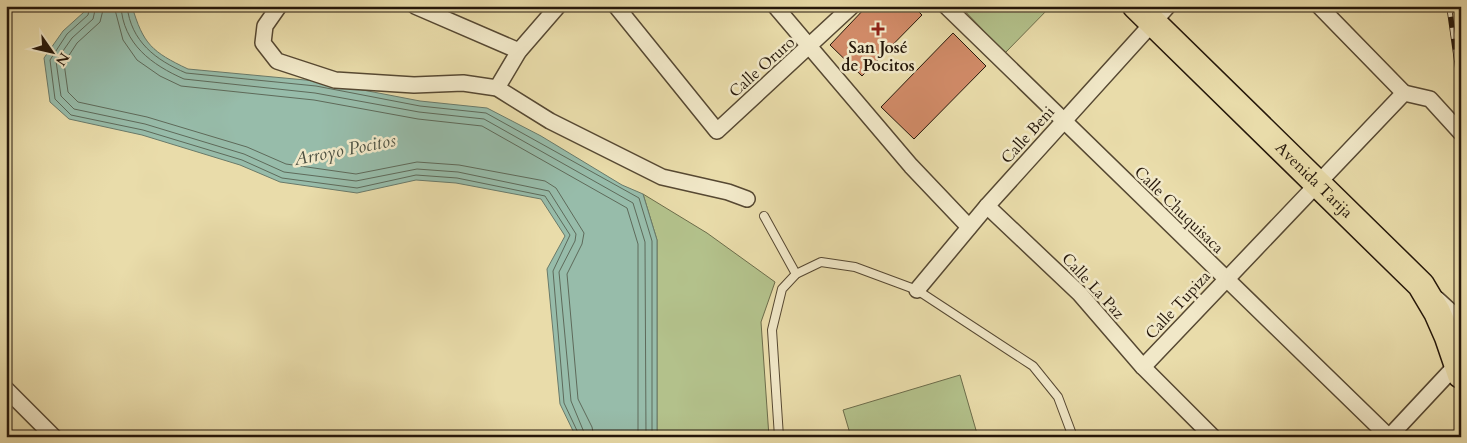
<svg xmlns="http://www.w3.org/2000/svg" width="1467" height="443" font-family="Cardo,serif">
<rect width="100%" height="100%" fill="#e9dcaa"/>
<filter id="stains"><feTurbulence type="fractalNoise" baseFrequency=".004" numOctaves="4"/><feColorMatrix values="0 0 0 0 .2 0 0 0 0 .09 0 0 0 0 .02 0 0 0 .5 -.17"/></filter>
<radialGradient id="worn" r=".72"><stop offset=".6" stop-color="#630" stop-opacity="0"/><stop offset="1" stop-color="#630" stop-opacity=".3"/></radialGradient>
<g fill="#b3c18b" stroke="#6c6c4a">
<path d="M960,6H1051L1005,53Z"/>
<path d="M643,194L707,233L775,282L761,322L769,437H657V240Z"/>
<path d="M960,375L978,437H851L843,410Z"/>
</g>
<path fill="#97bcaa" stroke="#697a6a" d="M86,6H132C143,44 152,52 188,69L316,81L420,101L487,108L541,136L622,185L643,194L657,240V437H576L560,404L547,269L565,236L541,199L456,183L416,180L357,193L280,182L240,165L142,135L69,119L50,102L44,58L63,31L84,12Z"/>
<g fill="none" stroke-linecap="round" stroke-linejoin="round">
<g stroke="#5e6a5a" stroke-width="1">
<path d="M90,6L88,15L67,34L50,60L55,99L71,115L143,130L242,160L282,178L357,188L416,175L457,178L545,196L570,235L553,271L564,403L580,437"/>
<path d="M96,6L93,19L72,38L56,61L61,96L74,109L145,124L244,154L284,172L356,181L417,169L458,172L549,191L576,234L575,241L559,272L571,401L586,437"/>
<path d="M104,6L100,22L77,43L64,63L68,92L78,102L147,117L247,147L286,164L356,174L417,162L459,165L545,181L556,188L584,233L582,244L567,274L578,399L592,427L594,437"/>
<path d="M114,6L123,40L137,60L160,76L181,86L314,100L418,119L482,126L627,208L638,244V437"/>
<path d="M121,6C123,44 152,65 184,79L315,93L419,112L484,119L633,203L645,242L646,437"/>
<path d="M127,6C131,42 156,60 186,73L316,86L420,106L486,113L639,198L652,241V437"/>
</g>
</g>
<g fill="#d18b68" stroke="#25170a">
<path d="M867,6H913L922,15L862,76L830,45Z"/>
<path d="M953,33L986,66L914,139L881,107Z"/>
</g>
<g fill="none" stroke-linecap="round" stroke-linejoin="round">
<defs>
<g id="service">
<path d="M764,216L796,274"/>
<path d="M779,437L772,330L782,289L796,274L821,262L855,267L917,290L1033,366L1058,397L1073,437"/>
</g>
<g id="minor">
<path d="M279,6L265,26L263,43L277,61L335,80L414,85L463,83L497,88L550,121L662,177L728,192L747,199"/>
<path d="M415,6L519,51"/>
<path d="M616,6L717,131L852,6"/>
<path d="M775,6L911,166L969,227"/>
<path d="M946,6L1389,437"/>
<path d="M1319,6L1404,93"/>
<path d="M497,88L519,51L558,6"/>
<path d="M1404,93L1430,99L1461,133"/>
<path d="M987,206L1080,294L1143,367L1213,437"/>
<path d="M917,290L987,206L1168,6"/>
<path d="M1437,299L1461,321"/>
<path d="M1143,367L1404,93"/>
<path d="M6,389L54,437"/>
<path d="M1389,437L1460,361"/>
</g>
<g id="trunk">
<path id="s1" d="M1136,6L1421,285L1437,312L1448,337L1461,375"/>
</g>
</defs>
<use href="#service" stroke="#564832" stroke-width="10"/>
<use href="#minor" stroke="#564832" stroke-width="18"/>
<use href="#trunk" stroke="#25170a" stroke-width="29"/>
<use href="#service" stroke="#f1e8c8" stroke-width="8"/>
<use href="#minor" stroke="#f1e8c8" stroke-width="15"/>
<use href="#trunk" stroke="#e9dcaa" stroke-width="26"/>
<defs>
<path id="rail" d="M1449,6L1461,91"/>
</defs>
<use href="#rail" stroke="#25170a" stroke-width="5.5"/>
<use href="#rail" stroke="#f1e8c8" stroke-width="4" stroke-dasharray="11" stroke-linecap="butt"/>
</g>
<path fill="#8f2418" stroke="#f1e8c8" stroke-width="2" d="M875.5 21.5h5v5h5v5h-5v5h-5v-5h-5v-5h5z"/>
<g text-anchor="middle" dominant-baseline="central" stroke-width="5" stroke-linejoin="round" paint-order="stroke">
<g font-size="16" font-weight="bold" fill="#25170a" stroke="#f1e8c8">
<text x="878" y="48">San José<tspan x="878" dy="18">de Pocitos</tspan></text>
</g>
<g font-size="16" fill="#25170a" stroke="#f1e8c8">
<text transform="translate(762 67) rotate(-42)">Calle Oruro</text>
<text transform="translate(1028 135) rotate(-48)">Calle Beni</text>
<text stroke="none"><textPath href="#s1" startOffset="249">Avenida Tarija</textPath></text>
<text transform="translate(1179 210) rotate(44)">Calle Chuquisaca</text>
<text transform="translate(1093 286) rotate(47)">Calle La Paz</text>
<text transform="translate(1178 305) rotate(-47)">Calle Tupiza</text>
</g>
<g font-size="18" font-style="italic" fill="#4d5142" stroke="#f1e8c8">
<text transform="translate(345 150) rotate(-11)">Arroyo Pocitos</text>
</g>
</g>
<rect width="1467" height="443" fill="none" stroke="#e9dcaa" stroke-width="25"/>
<rect x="8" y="8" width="1452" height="428" fill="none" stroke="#25170a" stroke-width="2.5"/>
<rect x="12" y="12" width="1442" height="418" fill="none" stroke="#25170a"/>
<g transform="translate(52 52) rotate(124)" stroke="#f1e8c8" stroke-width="4" paint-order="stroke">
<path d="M0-4L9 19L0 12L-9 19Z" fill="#25170a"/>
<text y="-8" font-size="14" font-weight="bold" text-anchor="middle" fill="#25170a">N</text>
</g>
<rect width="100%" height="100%" filter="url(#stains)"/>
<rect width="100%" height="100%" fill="url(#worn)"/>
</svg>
